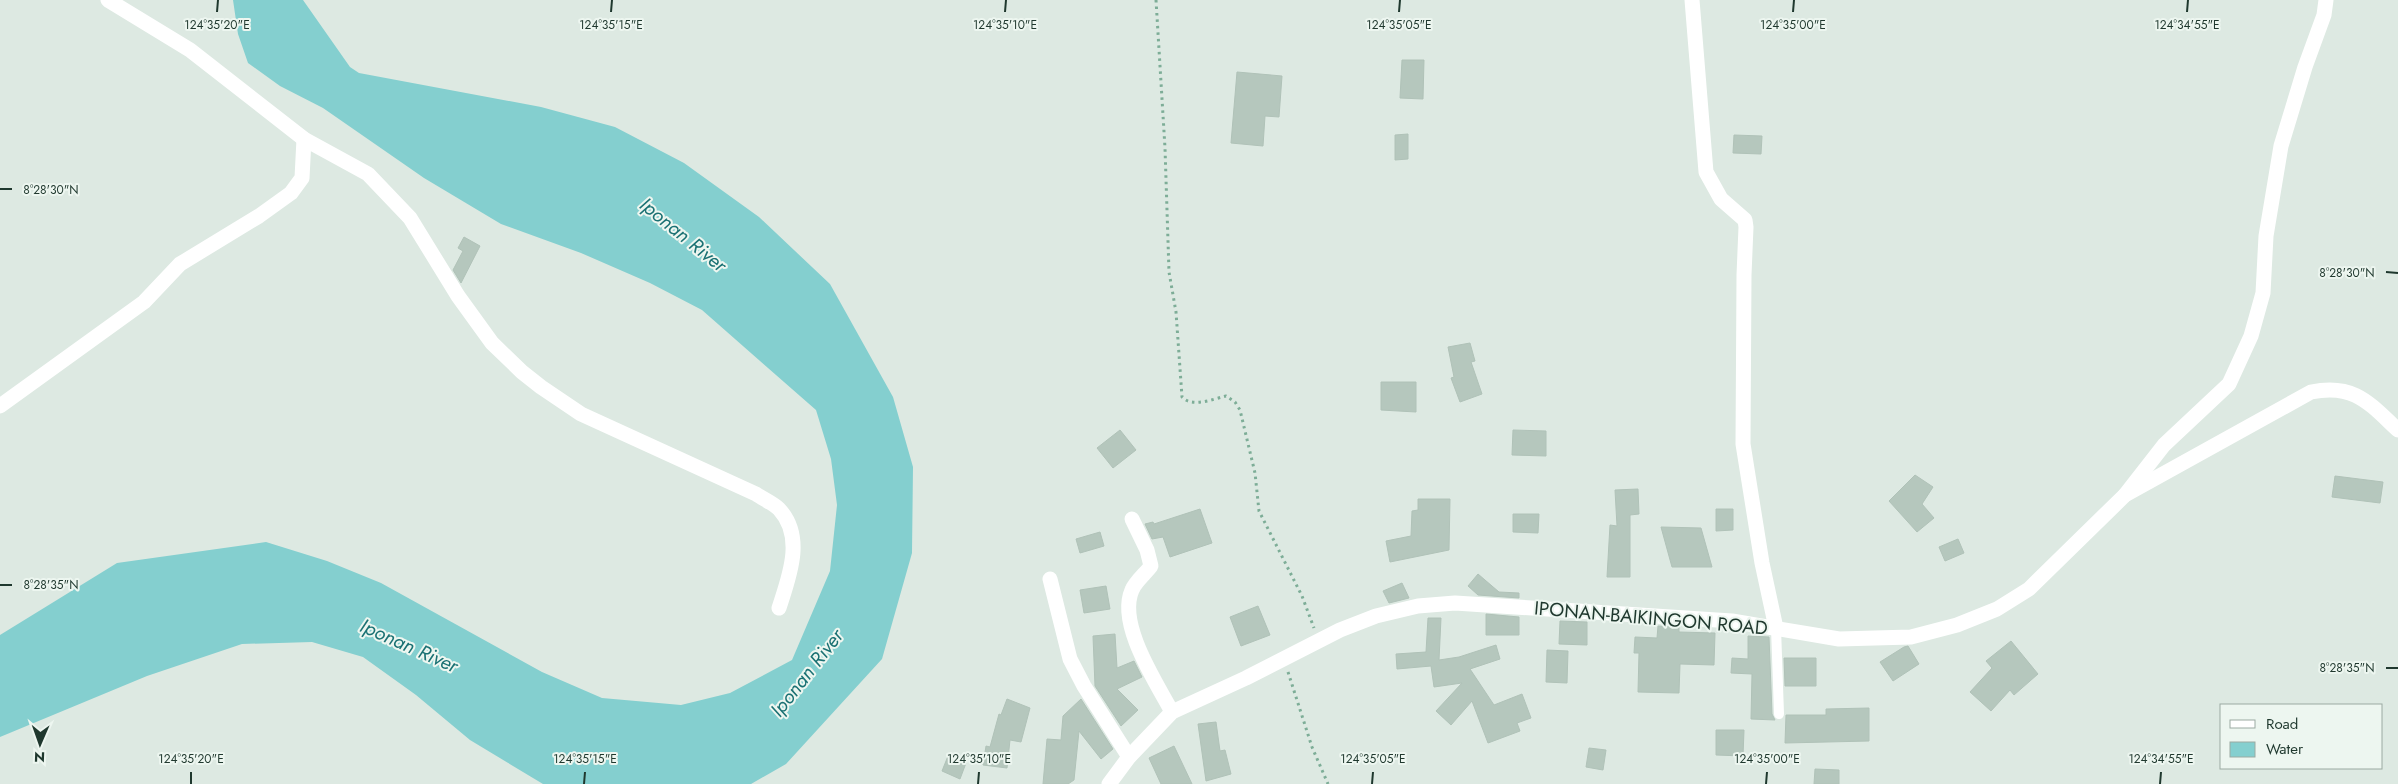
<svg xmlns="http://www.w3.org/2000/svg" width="2398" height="784" font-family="Jost,sans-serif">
<rect width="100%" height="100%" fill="#dde9e2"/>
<path fill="#84cfcf" d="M233,0H303L350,67L359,73L541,107L615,127L684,163L759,217L830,284L893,397L913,467L912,553L882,659L786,764L751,784H543L470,740L416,695L363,657L312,642L242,644L147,676L0,737V635L117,563L266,542L327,561L381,583L542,672L602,698L681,705L730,693L792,660L830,571L837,505L831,459L816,410L702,310L650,283L581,253L501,224L424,178L323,108L280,86L248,63L238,34Z"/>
<g fill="#b5c7bd" stroke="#b0c2b8">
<path d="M1402,60H1424L1423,99L1400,98Z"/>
<path d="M1237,72L1282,76L1279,117L1265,116L1263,146L1231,143Z"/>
<path d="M1408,134V159L1395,160V135Z"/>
<path d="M1734,135L1762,136L1761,154L1733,153Z"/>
<path d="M464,237L480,246L461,283L453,270L463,251L458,248Z"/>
<path d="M1470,343L1475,361L1471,362L1482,394L1460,402L1451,378L1454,377L1448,347Z"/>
<path d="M1381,382H1416V412L1381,410Z"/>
<path d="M1120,430L1136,450L1113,468L1097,448Z"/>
<path d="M1513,430L1546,431V456L1512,455Z"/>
<path d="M1915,475L1933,487L1922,504L1934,518L1917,532L1889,501Z"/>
<path d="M2335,476L2383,482L2380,503L2332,497Z"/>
<path d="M1638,489L1639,514L1630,515V577H1607L1610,525L1617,526L1615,490Z"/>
<path d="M1418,499H1450L1449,550L1390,562L1386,541L1411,536L1412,511L1418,510Z"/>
<path d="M1200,509L1212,543L1170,557L1163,537L1152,539L1145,524L1153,522L1154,524Z"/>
<path d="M1716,509H1733V530L1716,531Z"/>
<path d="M1513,514H1539L1538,533L1513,532Z"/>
<path d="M1661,527L1701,528L1712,567H1672Z"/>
<path d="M1100,532L1104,546L1080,553L1076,539Z"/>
<path d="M1958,539L1964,553L1945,561L1939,547Z"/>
<path d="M1478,574L1499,592L1519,593V598L1478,595L1468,586Z"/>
<path d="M1402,583L1409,598L1389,603L1383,591Z"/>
<path d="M1106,586L1110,609L1084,613L1080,590Z"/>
<path d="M1258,606L1270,635L1241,646L1230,617Z"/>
<path d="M1486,614L1519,617V635H1486Z"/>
<path d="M1428,618H1441L1439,660L1459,657L1496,645L1500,659L1470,669L1494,705L1522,694L1531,718L1517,723L1520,731L1488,743L1472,701L1451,725L1436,711L1462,683L1434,687L1431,666L1397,669L1396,654L1426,652Z"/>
<path d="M1560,621L1587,622V645L1559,644Z"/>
<path d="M1658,626L1679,627V632L1715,633L1714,665L1680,664L1679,693L1638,692L1639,653H1634L1635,637L1657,638Z"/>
<path d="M1115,634L1117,668L1134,661L1142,677L1117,689L1138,710L1121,726L1095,686L1093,636Z"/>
<path d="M1748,636L1769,637L1772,714L1775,720L1751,719L1752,674L1731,673L1732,658L1748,659Z"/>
<path d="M2011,641L2038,674L2014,695L2010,690L1991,711L1970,692L1992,668L1986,661Z"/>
<path d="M1908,646L1919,664L1893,681L1880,662L1904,647Z"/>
<path d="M1547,650L1568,651L1567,683L1546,682Z"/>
<path d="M1784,658H1816V686H1785Z"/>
<path d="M1007,699L1030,708L1021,742L1010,740L1007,768L983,765L986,746L990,747L999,714L1001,715Z"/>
<path d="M1081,699L1113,749L1101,759L1079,731L1074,780L1068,784H1043L1047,739L1061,740L1063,716Z"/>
<path d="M1869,708V741L1785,743L1786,715H1826V709Z"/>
<path d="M1216,722L1220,751L1225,750L1231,774L1206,781L1198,724Z"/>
<path d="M1716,730H1744L1743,756L1716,755Z"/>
<path d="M1174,746L1192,784H1161L1149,758Z"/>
<path d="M1589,748L1606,750L1603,770L1586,767Z"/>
<path d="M948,756L966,763L960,779L942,771Z"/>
<path d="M1815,769L1839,770V784H1814Z"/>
</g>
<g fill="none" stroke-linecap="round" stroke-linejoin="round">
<g stroke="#7dad97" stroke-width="3" stroke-dasharray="2.5 4" stroke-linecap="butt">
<path d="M1156,0L1165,148L1169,272L1176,312L1182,397C1192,408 1213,399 1226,396L1235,402L1240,410L1255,473L1259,511L1302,596L1314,628"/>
<path d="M1288,672L1312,747L1328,784"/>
</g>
<path stroke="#fff" stroke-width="10" d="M1776,628L1779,714"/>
<g stroke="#fff" stroke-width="15">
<path d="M108,0L190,50L304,139L368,174L410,218L458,296L492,343L522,372L541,387L581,414L756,494C763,499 773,503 779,509C805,537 789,577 779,608"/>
<path d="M1692,0L1706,172L1721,199L1745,220L1746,227L1744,275L1743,444L1762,563L1776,628"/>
<path d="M0,406L144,302L180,264L259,216L291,193L302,178L304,139"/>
<path d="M2125,495L2164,445L2229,384L2251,336L2263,293L2266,236L2281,146L2305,67L2324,15L2326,0"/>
<path d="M1132,519L1147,550L1151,566C1146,573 1135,582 1132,590C1117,624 1156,682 1172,712"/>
<path d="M1050,579L1070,659L1084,686L1129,757"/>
</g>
<path stroke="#fff" stroke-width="15" d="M1109,784L1129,757L1172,712L1246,678L1340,630L1376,616L1418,606L1455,603L1732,621L1839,639L1911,637L1957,625L1997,609L2029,589L2125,495L2311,392C2354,383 2369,403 2398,430"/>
</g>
<path fill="none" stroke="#1f382e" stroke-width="2" d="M217,12L218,0M611,12L612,0M1005,12L1006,0M1399,12L1400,0M1793,12L1794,0M2187,12L2188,0M0,189H12M2386,272L2398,273M0,585H12M2386,668H2398M191,784V772M584,784L585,772M978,784L979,772M1372,784L1373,772M1766,784L1767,772M2160,784L2161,772"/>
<g text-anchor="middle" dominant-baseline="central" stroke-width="4" stroke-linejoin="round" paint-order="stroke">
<g font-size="19" fill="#1f382e" stroke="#edf6f0">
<text transform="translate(1651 618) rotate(5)">IPONAN-BAIKINGON ROAD</text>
</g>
<g font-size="20" font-style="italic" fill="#1a7173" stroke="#edf6f0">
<text transform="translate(683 235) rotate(39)">Iponan River</text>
<text transform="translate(409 646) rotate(24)">Iponan River</text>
<text transform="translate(807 673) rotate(-52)">Iponan River</text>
</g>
</g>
<g font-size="12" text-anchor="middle" fill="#1f382e" stroke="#edf6f0" stroke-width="4" stroke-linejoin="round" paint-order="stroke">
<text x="217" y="29">124°35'20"E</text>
<text x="611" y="29">124°35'15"E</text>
<text x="1005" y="29">124°35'10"E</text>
<text x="1399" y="29">124°35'05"E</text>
<text x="1793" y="29">124°35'00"E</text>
<text x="2187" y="29">124°34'55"E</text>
<text x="51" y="194">8°28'30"N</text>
<text x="2347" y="277">8°28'30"N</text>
<text x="51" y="589">8°28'35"N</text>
<text x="2347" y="672">8°28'35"N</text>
<text x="191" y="763">124°35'20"E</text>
<text x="585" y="763">124°35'15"E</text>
<text x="979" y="763">124°35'10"E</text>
<text x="1373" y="763">124°35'05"E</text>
<text x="1767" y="763">124°35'00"E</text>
<text x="2161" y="763">124°34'55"E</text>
</g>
<rect x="2220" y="704" width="162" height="65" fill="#edf6f0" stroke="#9baaa2"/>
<rect x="2230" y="720" width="25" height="8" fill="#ffffff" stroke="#9baaa2"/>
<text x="2266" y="729" font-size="15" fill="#1f382e">Road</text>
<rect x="2230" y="742" width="25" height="15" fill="#84cfcf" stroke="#9baaa2"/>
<text x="2266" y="754" font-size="15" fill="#1f382e">Water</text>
<g transform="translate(40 744) rotate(182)" stroke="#edf6f0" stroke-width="4" paint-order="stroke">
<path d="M0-4L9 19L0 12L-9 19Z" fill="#1f382e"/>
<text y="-8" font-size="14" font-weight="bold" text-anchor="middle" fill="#1f382e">N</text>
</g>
</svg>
